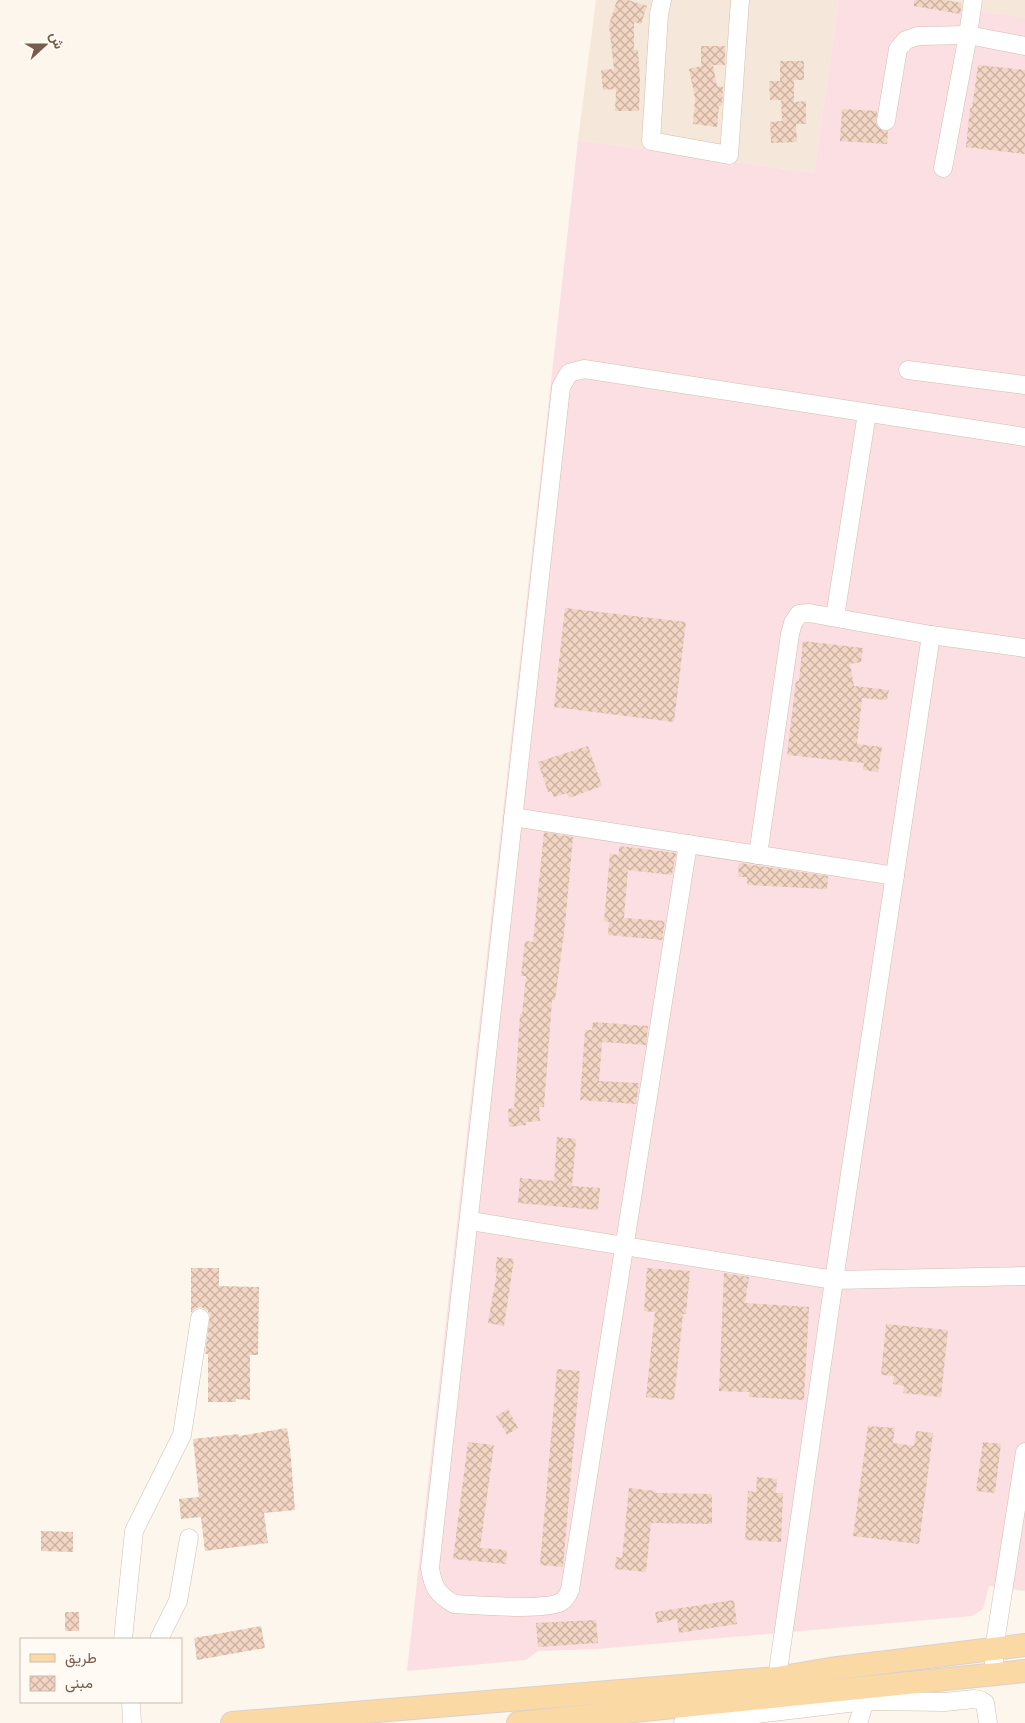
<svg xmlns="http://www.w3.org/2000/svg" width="1025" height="1723" font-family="'PT Sans',Vazirmatn,sans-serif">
<defs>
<pattern id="building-cross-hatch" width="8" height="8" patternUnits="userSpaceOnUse" patternTransform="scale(1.25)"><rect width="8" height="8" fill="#f3d5c3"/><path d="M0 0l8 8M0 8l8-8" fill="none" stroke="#cab0a1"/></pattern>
</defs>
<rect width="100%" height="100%" fill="#fdf6ec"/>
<g fill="#f5e8da">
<path d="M596,0H839L814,173L578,140Z"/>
<path d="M914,0H1025V18Z"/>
</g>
<path fill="#fbdfe3" d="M839,0H914L1025,18V1591L989,1586L983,1609L972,1616L597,1649L538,1651L526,1660L407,1671L578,140L814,173Z"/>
<g fill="url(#building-cross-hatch)">
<path d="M617,0H628L647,6L641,24L634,22V50H638L640,80L639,111H615L616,89L603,90L601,70L614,69L609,25Z"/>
<path d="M914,0H945L962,3L960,14L914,6Z"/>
<path d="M701,46H725V65H713L717,86L723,87L722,106H719L717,127L693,124L695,98L689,69L701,66Z"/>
<path d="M780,61H804V80H794V102L806,101V124H796L797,142L771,143L770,122L782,121L781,100H770L769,81H780Z"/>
<path d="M978,65L1025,70V154L966,147L970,108H972Z"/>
<path d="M842,109L877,111L876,125L880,129L888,131L887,144L840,141Z"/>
<path d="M565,608L686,622L674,722L554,707Z"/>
<path d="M803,641L863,648L861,662L850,664L854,686L889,690L887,700L862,698L857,744L882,747L878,772L863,770L864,763L787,755L796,681H799Z"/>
<path d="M588,746L602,786L569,798L567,793L554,797L551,791L548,792L538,762Z"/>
<path d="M544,832L573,837L565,925L555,1000H552L544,1107H539L540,1121L526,1122V1125L509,1127L508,1109L514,1108L520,1014H522L526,976H521L525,941L533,942Z"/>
<path d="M619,846L676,853L672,875L628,870L624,918L665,921L662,940L608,935L609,922L604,921L610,854L619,855Z"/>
<path d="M739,863L828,876L827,889L747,885V877H738Z"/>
<path d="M593,1022L648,1026L646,1045L602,1042L599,1081L639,1083L636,1104L580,1100L585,1030H592Z"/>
<path d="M557,1137L576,1139L572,1186L600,1188L598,1210L518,1203L520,1178L554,1181Z"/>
<path d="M497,1257L514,1259L504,1326L488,1323L497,1272H495Z"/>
<path d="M191,1268H219V1286L259,1287L258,1355H250V1400L236,1399V1402H208V1354H205L210,1315L207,1310L201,1307L196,1308L191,1313Z"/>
<path d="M647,1268L690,1271L686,1314H683L674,1400L646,1397L655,1312L644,1311Z"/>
<path d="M724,1273L749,1277L745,1303L809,1307L804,1400L749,1397V1392L719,1391Z"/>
<path d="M886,1324L948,1330L941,1397L903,1393L904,1386L893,1384L894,1376L881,1375Z"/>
<path d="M557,1369L580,1371L563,1567L540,1565Z"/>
<path d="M508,1409L518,1428L507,1435L496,1416Z"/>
<path d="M868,1426L895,1428L893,1443L914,1446L916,1431L933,1433L919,1544L853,1536Z"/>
<path d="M287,1428L290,1447L295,1510L264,1513L268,1543L205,1551L201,1517L181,1519L179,1499L199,1497L193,1439L239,1434V1436Z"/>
<path d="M468,1442L494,1445L480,1548L507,1550L506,1564L453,1559Z"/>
<path d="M983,1442L1001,1444L995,1493L976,1491Z"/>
<path d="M757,1477L777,1479L776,1493H783L781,1542L745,1540L748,1491L756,1492Z"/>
<path d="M629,1488L655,1491V1493L712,1494V1524L651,1523L646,1572L615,1569L616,1557L622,1558Z"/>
<path d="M41,1531L73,1532V1552L41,1551Z"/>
<path d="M734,1600L737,1624L679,1633L677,1619L657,1623L655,1612Z"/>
<rect x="65" y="1612" width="14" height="19"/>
<path d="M596,1620L598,1643L538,1647L536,1623Z"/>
<path d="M261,1626L265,1648L197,1660L194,1638Z"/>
</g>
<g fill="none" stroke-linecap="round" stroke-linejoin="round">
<defs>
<g id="minor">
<path d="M662,0L659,14L651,141L729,155L740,0"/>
<path d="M886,121L898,49L906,40L918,36L968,35L1025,46"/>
<path d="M943,168L968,35L973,0"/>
<path d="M908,370L1025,385"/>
<path d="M835,617L867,413"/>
<path d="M513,817L895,876"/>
<path d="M688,844L570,1590C568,1595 566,1599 561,1602C545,1611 476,1605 454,1604C437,1594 433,1587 430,1568C476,1175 517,781 561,387L569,373L584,369L1025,437"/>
<path d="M758,855L790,634L793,623L799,614L809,613L931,635L1025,648"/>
<path d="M471,1221L834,1280L1025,1276"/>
<path d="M123,1639L134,1531L182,1435L200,1318"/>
<path d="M159,1639L178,1601L189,1538"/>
<path d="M994,1675V1649L1025,1452"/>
<path d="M779,1688L777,1678L834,1280L931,635"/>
<path d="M131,1702L132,1723"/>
<path d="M683,1723L865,1701L945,1702L974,1699L980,1700L985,1703L988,1723"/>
<path d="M858,1723L868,1692"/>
</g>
<g id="major">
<path d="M232,1723L777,1678L830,1669L1025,1645"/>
<path d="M518,1723L1025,1671"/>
</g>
</defs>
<use href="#minor" stroke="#d1beb0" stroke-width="19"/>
<use href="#major" stroke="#dad1cd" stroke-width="24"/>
<use href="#minor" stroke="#fff" stroke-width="18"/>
<use href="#major" stroke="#fbd9a5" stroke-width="22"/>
</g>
<rect x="20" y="1638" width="162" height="65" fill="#fffaf3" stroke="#cabbb1"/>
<rect x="30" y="1654" width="25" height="8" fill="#fbd9a5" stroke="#cabbb1"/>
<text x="65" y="1663" font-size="15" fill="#7a5c4d">طريق</text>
<rect x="30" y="1676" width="25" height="15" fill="url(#building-cross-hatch)" stroke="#cabbb1"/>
<text x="65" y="1688" font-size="15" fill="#7a5c4d">مبنى</text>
<g transform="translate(45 45) rotate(69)" stroke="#fffaf3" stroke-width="4" paint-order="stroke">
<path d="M0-4L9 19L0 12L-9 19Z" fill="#7a5c4d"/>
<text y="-8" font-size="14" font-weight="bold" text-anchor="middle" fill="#7a5c4d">ش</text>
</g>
</svg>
